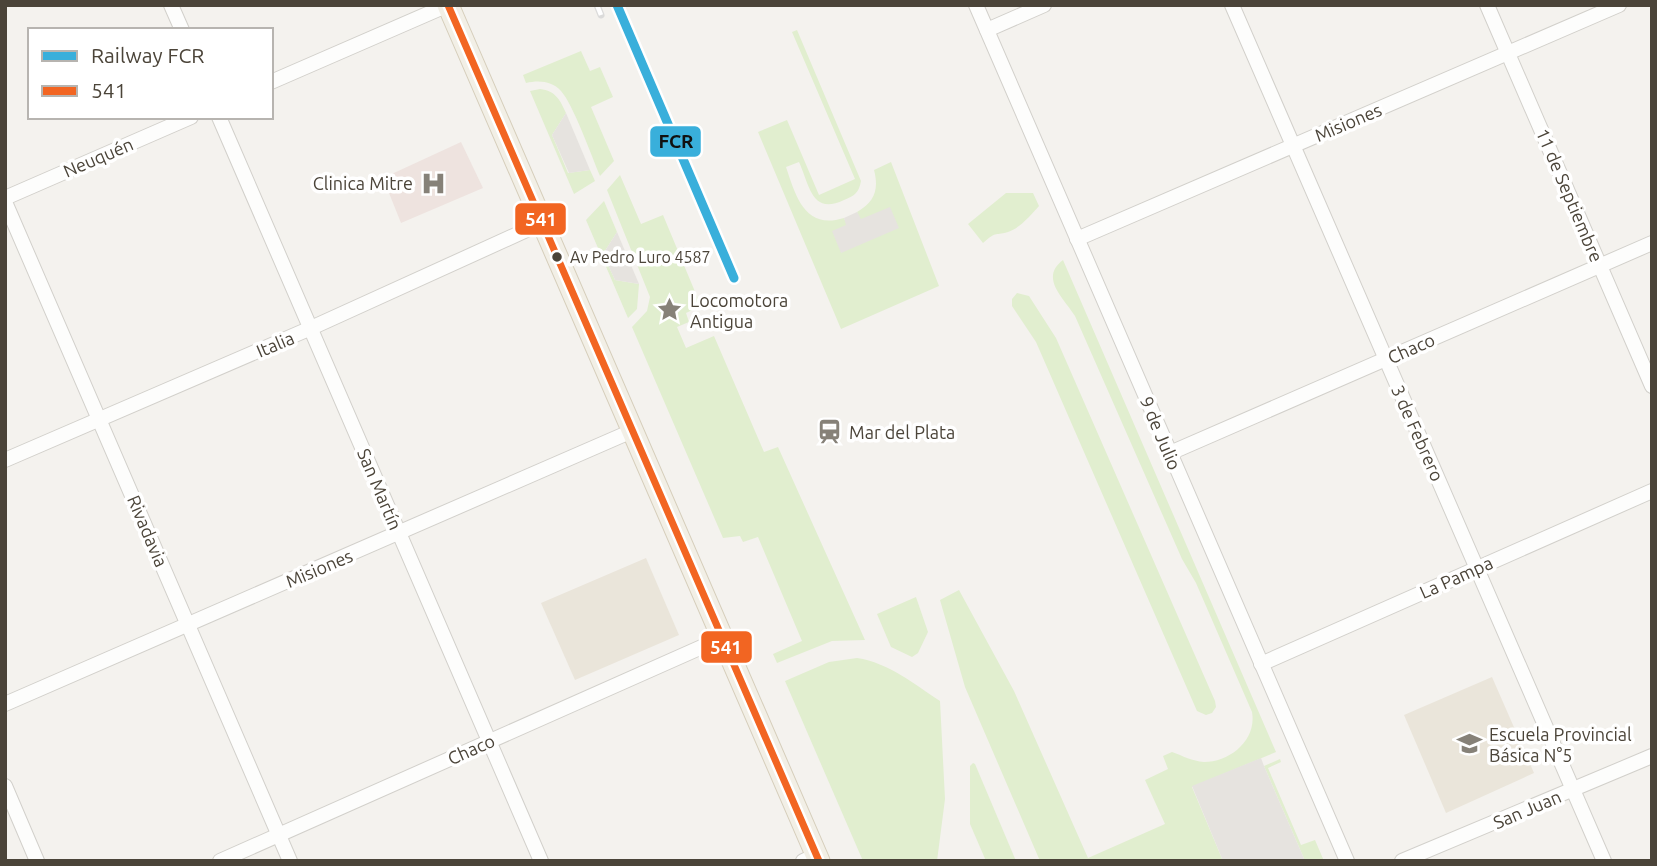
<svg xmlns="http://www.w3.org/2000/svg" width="1657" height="866" font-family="Ubuntu,sans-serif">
<rect width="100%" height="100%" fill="#f4f2ee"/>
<g fill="#eae5da">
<path d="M646,558L679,635L575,680L541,603Z"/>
<path d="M1492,677L1534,773L1446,813L1404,715Z"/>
</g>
<path fill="#eee3df" d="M461,142L483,188L401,223L383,178Z"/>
<g fill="#e1eecf">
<path d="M797,30L861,181C859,193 854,196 844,200C812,215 810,187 799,162L786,167C796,197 805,230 844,218L847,225L841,253L860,219L857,212C875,202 879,189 874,170L891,162L939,286L841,329L758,132L787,120L819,195L855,179L792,32Z"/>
<path d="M581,51L590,71L600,67L613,97L591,107L614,161L600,176C592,157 573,104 561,91C552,81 539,80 526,83L523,75Z"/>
<path d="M540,89C556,91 560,100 566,113L552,135L568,173L590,170L595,181L574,194L530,91Z"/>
<path d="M620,175L641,224L663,215L701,306L686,313L689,322L677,327L686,348L714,336L764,452L778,447L865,640L832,641L777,663L773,654L802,641L758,537L743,542L740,536L723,538L632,327L647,311L650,297L607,190Z"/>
<path d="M1006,193H1033L1039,206C1031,215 1020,228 1008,232C993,236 997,231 983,243L968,224Z"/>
<path d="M604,201L617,232L603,254L615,280L639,284L637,309L628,318L586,220Z"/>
<path d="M1063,260L1276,752L1192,787L1223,861H1040L965,687L940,600L959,590L1014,691L1088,858L1165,824L1145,780L1168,769L1163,756L1172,752C1183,756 1192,761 1204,762C1230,762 1257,740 1252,712L1196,583L1182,559L1075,316C1064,298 1039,278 1063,260Z"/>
<path d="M1017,293L1029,296L1056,338L1215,701L1216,707L1212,713L1206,715L1197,711L1036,342L1012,306V299Z"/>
<path d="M916,597L928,632L918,653L912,657L891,647L877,614Z"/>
<path d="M857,658C889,663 914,684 940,701L945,799L937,861H863L785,681L829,662Z"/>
<path d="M1280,759L1281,762L1268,768L1301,845L1315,840L1324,861H1305L1264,766Z"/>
<path d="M973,763L975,764L1016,861H986L970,824V766Z"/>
</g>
<g fill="#e6e3df">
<path d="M566,113L590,170L569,173L552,135Z"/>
<path d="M890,207L899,228L841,253L832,231L846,225L844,218L857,212L861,219Z"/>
<path d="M617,232L639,284L615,280L603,254Z"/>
<path d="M1261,758L1264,766L1305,861H1223L1192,786Z"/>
</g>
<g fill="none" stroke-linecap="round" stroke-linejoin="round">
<defs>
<g id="street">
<path d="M171,5L182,30"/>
<path d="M976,5L1347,861"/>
<path d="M1232,5L1604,861"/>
<path d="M1487,5L1652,386"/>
<path d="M987,30L1044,5"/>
<path d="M271,82L448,5"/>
<path d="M219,117L541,861"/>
<path d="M5,198L191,117"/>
<path d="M5,202L290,861"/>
<path d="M1077,239L1619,5"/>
<path d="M1170,453L1652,243"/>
<path d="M5,460L311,328L542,223"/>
<path d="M1261,664L1652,491"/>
<path d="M5,704L632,431"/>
<path d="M5,786L37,861"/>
<path d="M220,861L722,638"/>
<path d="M803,861L816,855"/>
<path d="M1402,861L1652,756"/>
</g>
<path id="primary" d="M448,5L819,861"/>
</defs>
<use href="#street" stroke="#d2d0cb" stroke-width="16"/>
<use href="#primary" stroke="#d6cebb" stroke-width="23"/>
<use href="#street" stroke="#fdfdfc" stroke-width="14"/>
<use href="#primary" stroke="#f2efe6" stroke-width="21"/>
<defs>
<path id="rail" d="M597,5L601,15"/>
</defs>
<use href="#rail" stroke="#dbdbda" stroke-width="7"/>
<use href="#rail" stroke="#fff" stroke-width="4.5" stroke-dasharray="13" stroke-linecap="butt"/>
<defs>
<path id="bus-1" d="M448,5L819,861"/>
</defs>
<use href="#bus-1" stroke="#fff" stroke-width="12"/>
<use href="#bus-1" stroke="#f26522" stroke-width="7"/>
<defs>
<path id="rail-1" d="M617,5L734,278"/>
</defs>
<use href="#rail-1" stroke="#fff" stroke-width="14"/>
<use href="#rail-1" stroke="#39afdb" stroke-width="9"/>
</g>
<defs>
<symbol id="hospital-bare" viewBox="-9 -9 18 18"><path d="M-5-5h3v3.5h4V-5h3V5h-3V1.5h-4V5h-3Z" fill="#868178" stroke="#fff" stroke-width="2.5" paint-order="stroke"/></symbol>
<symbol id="sight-bare" viewBox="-9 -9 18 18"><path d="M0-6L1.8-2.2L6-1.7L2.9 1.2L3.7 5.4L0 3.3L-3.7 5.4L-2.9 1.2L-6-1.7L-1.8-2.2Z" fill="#868178" stroke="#fff" stroke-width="2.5" paint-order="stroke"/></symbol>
<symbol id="station-bare" viewBox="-9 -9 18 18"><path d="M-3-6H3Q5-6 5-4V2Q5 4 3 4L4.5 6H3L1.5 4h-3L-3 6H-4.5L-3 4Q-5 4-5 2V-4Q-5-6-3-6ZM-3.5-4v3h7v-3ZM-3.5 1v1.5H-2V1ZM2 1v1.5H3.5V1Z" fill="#868178" stroke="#fff" stroke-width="2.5" paint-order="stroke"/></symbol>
<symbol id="school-bare" viewBox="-9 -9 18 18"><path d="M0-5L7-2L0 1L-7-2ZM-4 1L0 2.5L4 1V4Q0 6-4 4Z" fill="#868178" stroke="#fff" stroke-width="2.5" paint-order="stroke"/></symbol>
</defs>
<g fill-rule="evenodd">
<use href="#hospital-bare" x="416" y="166" width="35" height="35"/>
<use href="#sight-bare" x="652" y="292" width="35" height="35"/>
<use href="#station-bare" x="812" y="414" width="35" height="35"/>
<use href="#school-bare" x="1452" y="726" width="35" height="35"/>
</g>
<circle fill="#4b4439" stroke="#fff" stroke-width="2.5" cx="557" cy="257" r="6"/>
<g text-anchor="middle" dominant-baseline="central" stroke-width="7" stroke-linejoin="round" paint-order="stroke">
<g font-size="16" fill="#4b4439" stroke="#fff" text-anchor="start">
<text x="570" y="257">Av Pedro Luro 4587</text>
</g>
<g font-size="18" fill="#4b4439" stroke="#fff">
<text transform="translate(1348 122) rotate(-23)">Misiones</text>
<text transform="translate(98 157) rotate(-23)">Neuquén</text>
<text transform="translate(1570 195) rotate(67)">11 de Septiembre</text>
<text transform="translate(275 344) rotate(-23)">Italia</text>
<text transform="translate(1411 348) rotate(-24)">Chaco</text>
<text transform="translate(1161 433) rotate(67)">9 de Julio</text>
<text transform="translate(1418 433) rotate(66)">3 de Febrero</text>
<text transform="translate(380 489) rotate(67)">San Martín</text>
<text transform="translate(148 531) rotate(67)">Rivadavia</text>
<text transform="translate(319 568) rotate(-23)">Misiones</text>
<text transform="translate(1456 577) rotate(-24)">La Pampa</text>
<text transform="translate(471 749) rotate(-24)">Chaco</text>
<text transform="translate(1527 809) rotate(-23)">San Juan</text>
</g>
<g font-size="18" fill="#4b4439" stroke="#fff" text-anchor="start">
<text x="413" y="183" text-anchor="end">Clinica Mitre</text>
<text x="690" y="300">Locomotora<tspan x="690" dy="21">Antigua</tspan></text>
<text x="849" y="432">Mar del Plata</text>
<text x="1489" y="734">Escuela Provincial<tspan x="1489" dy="21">Básica N°5</tspan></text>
</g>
</g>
<g stroke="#fff" stroke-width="2.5">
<rect x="649" y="125" width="53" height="33" rx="7" fill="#39afdb"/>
<rect x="514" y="202" width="53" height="34" rx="7" fill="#f26522"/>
<rect x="700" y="630" width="53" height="34" rx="7" fill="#f26522"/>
</g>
<g font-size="19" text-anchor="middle" font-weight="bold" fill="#fff">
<text x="541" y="226">541</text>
<text x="726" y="654">541</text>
</g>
<g font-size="19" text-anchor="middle" font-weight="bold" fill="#111">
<text x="676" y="148">FCR</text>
</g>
<rect width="1657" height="866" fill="none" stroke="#4b4439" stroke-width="14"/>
<rect x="28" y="28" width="245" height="91" fill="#ffffff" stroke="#b7b4b0" stroke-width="2"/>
<rect x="42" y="51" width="35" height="10" fill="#39afdb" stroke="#b7b4b0" stroke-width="2"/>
<text x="91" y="63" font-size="21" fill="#4b4439">Railway FCR</text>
<rect x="42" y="86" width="35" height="10" fill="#f26522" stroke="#b7b4b0" stroke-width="2"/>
<text x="91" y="98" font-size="21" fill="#4b4439">541</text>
</svg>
